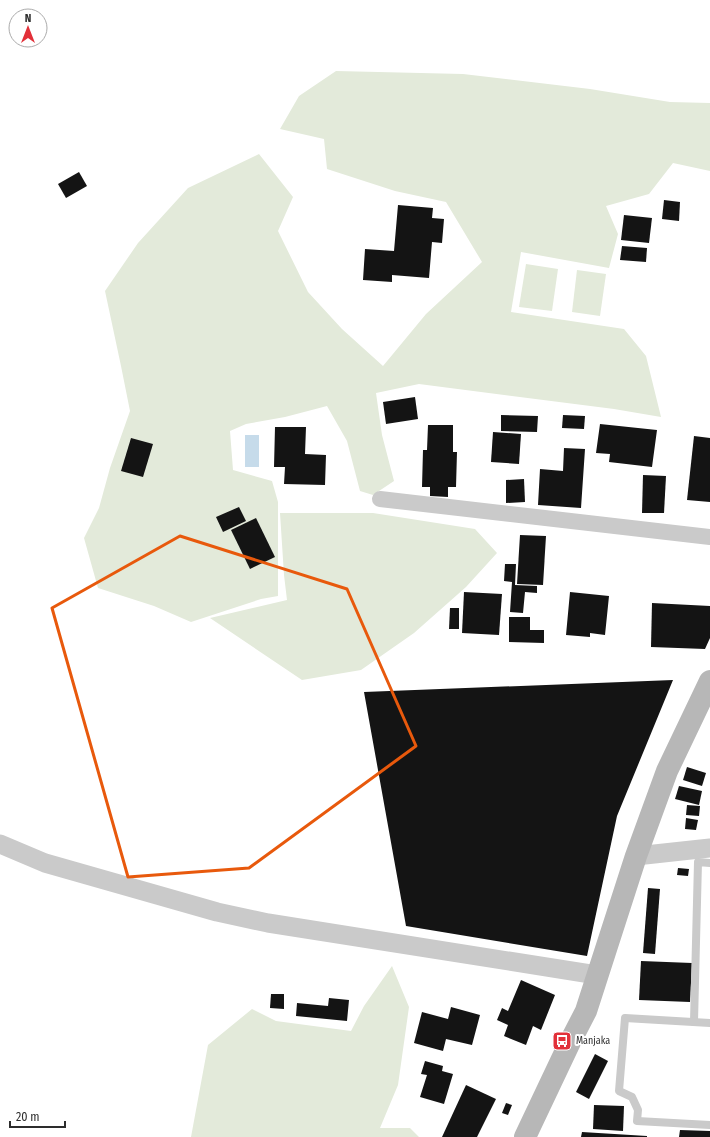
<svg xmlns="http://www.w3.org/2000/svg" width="710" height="1137" font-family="'Fira Sans Condensed',sans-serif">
<rect width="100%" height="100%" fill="#fff"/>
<g fill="#e3eada">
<path d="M336,71L463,74L590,89L670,102L710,103V171L673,163L649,194L606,206L618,234L609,268L521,252L511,312L624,329L646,356L661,417L614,409L419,384L376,393L382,435L394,481L373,495L360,491L347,441L327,406L285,417L246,424L230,431L233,470L272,481L278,502V596L261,599L191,622L154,606L98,588L84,538L99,508L110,468L130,411L121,366L105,291L138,243L188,188L259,154L293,197L278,231L308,292L342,329L383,366L426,314L482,262L446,202L395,191L327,169L324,139L280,129L299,96Z"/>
<path d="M526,264L558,269L552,311L519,307Z"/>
<path d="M577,270L606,274L600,316L572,312Z"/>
<path d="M280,513H373L475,529L497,553L466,587L414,633L361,670L302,680L210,618L287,600L284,575Z"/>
<path d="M392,966L409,1007L398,1085L380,1128H410L419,1137H191L208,1045L252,1009L276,1021L351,1031L364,1006Z"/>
</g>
<rect fill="#c6dbea" x="245" y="435" width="14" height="32"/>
<g fill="#141414">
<path d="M79,172L87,186L66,198L58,184Z"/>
<path d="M664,200L680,202L679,221L662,219Z"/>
<path d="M398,205L433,208L432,218L444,219L442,243L432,242L429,278L392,275V282L363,280L365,249L394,251Z"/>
<path d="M624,215L652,218L649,243L621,240Z"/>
<path d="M622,246L647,248L646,262L620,260Z"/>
<path d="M415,397L418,419L386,424L383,402Z"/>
<path d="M501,415L538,416L537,432L501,431Z"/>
<path d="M563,415L585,416L584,429L562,428Z"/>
<path d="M600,424L657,430L652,467L609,462L610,454L596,453Z"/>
<path d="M428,425H453V452H457L456,487H448V497L430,496V487H422L423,450H427Z"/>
<path d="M275,427H306L305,454L326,455L325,485L284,484L285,467H274Z"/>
<path d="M493,432L521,434L519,464L491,462Z"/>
<path d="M694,436L710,438V502L687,500Z"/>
<path d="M131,438L153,444L143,477L121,471Z"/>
<path d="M564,448L585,449L581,508L538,505L540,469L563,471Z"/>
<path d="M643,475L666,476L664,513H642Z"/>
<path d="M524,479L525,502L506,503V480Z"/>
<path d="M239,507L246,521L223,532L216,517Z"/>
<path d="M256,518L275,557L250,569L231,530Z"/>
<path d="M520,535L546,536L543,585L517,584Z"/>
<path d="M505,564H516L515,585L537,586V593L525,592L523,613L510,612L512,582L504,581Z"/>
<path d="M464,592L502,594L499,635L462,633Z"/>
<path d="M570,592L609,596L605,635L590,633V637L566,635Z"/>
<path d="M652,603L710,606V638L705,649L651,647Z"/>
<path d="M450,608H459V629H449Z"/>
<path d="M509,617H530V630H544V643L509,642Z"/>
<path d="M673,680L617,816L587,956L406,926L364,692Z"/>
<path d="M687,767L706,773L702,786L683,780Z"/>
<path d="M679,786L702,791L699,805L675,799Z"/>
<path d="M687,805L700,806L699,816L686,815Z"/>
<path d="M686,818L698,820L696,830L685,829Z"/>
<path d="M678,868L689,869L688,876L677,875Z"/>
<path d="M648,888L660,889L655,954L643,953Z"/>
<path d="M641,961L692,963L690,1002L639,1000Z"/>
<path d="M521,980L555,995L541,1030L533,1026L526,1045L504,1036L508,1025L497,1020L502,1008L508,1011Z"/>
<path d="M271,994H284V1009L270,1008Z"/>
<path d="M329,998L349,1000L347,1021L296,1016L297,1003L328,1006Z"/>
<path d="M451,1007L480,1015L472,1045L446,1039L443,1051L414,1043L422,1012L448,1019Z"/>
<path d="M595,1054L608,1061L589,1099L576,1092Z"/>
<path d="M425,1061L443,1066L442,1071L453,1074L444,1104L420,1097L427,1075L421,1074Z"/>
<path d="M466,1085L496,1099L477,1137H442Z"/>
<path d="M506,1103L512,1105L508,1115L502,1113Z"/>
<path d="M594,1105L624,1106L623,1131L593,1129Z"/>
<path d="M680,1130L710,1131V1137H679Z"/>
<path d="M582,1132L647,1136V1137H581Z"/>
</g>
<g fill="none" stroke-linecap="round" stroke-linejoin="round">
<g stroke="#cacaca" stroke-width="8">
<path d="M694,1022L698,862L710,863"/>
<path d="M710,1023L625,1018L619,1091L632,1097L638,1110L637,1121L710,1125"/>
</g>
<path stroke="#cacaca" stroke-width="16" d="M380,499L710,537"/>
<g stroke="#cacaca" stroke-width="19">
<path d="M0,844L45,863L217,912L268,923L597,975"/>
<path d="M636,856L710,848"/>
</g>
<path stroke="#b7b7b7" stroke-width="22" d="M525,1137L570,1042L586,1011L636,856L667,771L710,681"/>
</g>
<path fill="none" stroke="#e8590c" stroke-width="3" stroke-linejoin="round" d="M180,536L347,589L416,746L249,868L128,877L52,608Z"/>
<defs>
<symbol id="bus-square" viewBox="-11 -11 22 22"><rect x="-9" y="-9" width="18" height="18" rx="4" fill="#e23039" stroke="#fff"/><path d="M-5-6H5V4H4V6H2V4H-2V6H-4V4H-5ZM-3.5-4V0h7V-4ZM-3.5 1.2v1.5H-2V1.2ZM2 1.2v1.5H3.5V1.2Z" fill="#fff"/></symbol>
</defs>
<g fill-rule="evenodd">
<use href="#bus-square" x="551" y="1030" width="22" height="22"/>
</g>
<g text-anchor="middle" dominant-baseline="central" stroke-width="4" stroke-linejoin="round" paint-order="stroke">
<g font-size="10" fill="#2d2d2d" stroke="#fff" text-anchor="start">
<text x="576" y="1041">Manjaka</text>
</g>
</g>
<g transform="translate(28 28)"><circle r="19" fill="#ffffff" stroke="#ababab"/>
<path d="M0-3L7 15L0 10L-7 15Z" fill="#e23039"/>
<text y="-6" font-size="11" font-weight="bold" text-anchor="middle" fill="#2d2d2d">N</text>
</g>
<path d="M10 1121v6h55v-6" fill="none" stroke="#2d2d2d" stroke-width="2"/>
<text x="16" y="1121" font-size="12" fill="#2d2d2d" stroke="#ffffff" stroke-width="3" paint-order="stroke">20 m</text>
</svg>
